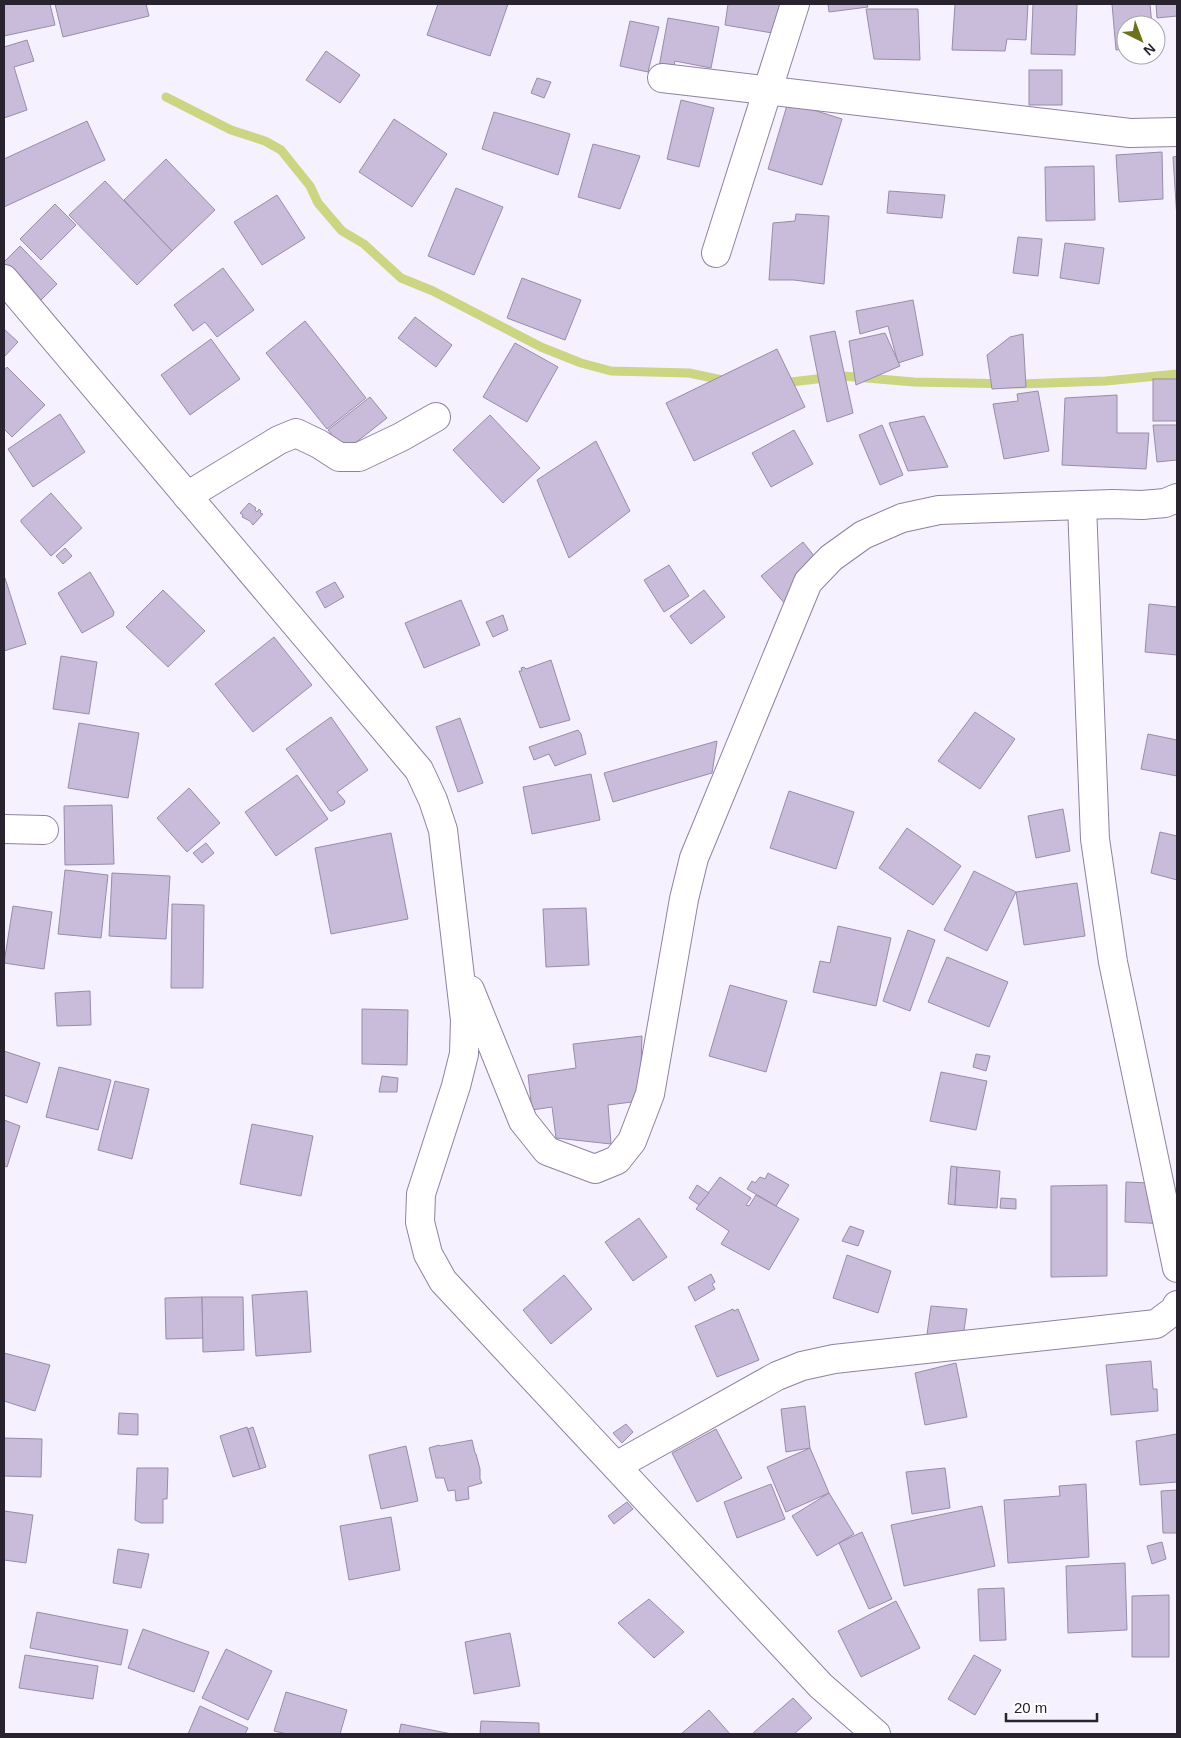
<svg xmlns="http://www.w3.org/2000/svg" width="1181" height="1738" font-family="Arial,sans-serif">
<rect width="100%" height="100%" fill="#f6f1fe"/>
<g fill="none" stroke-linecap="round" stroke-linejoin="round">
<g stroke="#cbd582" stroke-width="9">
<path d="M166,97L231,130L265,141L281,150L310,186L318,203L342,231L364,244L401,278L433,291L541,347L581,363L611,371L689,373L727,381"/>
<path d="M782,383L843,376L914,382L1019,384L1106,381L1177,374"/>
</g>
</g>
<g fill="#c9bcdb" stroke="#998cab">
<path d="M4,4H50L55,25L4,36Z"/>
<path d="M55,4H146L149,16L63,37Z"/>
<path d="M438,4H508L490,56L427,35Z"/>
<path d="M728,4H783L778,34L725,25Z"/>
<path d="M828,4H867L868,7L829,12Z"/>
<path d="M955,4H1028L1026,40L1007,39L1005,51L952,50Z"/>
<path d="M1033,4H1077L1075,55L1031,54Z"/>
<path d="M1112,4H1150L1152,25H1126V49L1116,50Z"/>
<path d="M1156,4H1177V16L1157,18Z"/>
<path d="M866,9H918L920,60L874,59Z"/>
<path d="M668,18L719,27L711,68L675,61L673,70L659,67Z"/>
<path d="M630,21L659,27L648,72L620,66Z"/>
<path d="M27,40L34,61L14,67L27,110L4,118V47Z"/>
<path d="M326,51L360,75L340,103L306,80Z"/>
<rect x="1029" y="70" width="33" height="35"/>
<path d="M537,78L551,82L544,98L531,93Z"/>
<path d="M681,100L714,108L699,167L667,159Z"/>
<path d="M788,102L842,119L822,185L768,169Z"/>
<path d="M494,112L570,134L558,175L482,149Z"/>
<path d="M394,119L447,154L412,207L359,172Z"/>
<path d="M87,121L105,160L4,207V159Z"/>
<path d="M593,144L640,156L620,209L578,197Z"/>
<path d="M1162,152L1163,199L1119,202L1116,155Z"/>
<path d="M1177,156V219L1173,157Z"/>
<path d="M166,159L215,210L172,251L124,200Z"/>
<path d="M1094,166L1095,220L1046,221L1045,167Z"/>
<path d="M105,181L172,251L137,285L69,215Z"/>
<path d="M456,188L503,207L474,275L428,256Z"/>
<path d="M889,191L945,195L942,218L887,213Z"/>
<path d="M277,195L305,238L262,265L234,222Z"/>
<path d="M55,204L76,225L41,260L20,239Z"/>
<path d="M796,214L829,216L824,284L794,280H769L773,223L795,221Z"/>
<path d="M1018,237L1042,239L1038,276L1013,273Z"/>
<path d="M1065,243L1104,248L1099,284L1060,278Z"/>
<path d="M20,246L57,284L39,302L4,266V262Z"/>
<path d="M223,268L254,310L217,337L205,322L193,331L174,305Z"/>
<path d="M522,278L581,300L565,340L507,318Z"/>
<path d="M913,300L923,355L898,363L888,326L860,334L856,311Z"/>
<path d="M415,317L452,345L436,367L398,338Z"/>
<path d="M305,321L366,398L327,429L266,353Z"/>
<path d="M4,329L18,342L4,357Z"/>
<path d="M835,331L853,413L827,422L810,336Z"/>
<path d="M885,333L900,366L856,385L849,341Z"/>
<path d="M1023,334L1026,387L992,389L987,355L1010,337Z"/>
<path d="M211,339L240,379L190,415L161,375Z"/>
<path d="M515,343L558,367L527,422L483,397Z"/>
<path d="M777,349L805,407L694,461L666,403Z"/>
<path d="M7,367L45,405L12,437L4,429V371Z"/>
<rect x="1153" y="379" width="24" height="42"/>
<path d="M1038,391L1049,451L1004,459L993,404L1018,401L1017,394Z"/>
<path d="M1117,395V433H1149L1146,469L1062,465L1065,398Z"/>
<path d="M370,397L387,418L345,451L328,430Z"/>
<path d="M60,414L85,452L33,487L8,449Z"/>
<path d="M490,415L540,468L503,503L453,450Z"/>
<path d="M924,416L948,467L908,471L889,423Z"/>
<path d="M882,425L903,475L880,485L859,435Z"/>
<path d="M1153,425H1177V460L1157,462Z"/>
<path d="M794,430L813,464L771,487L752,453Z"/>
<path d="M596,441L630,511L569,558L537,480Z"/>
<path d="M51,493L82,528L51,556L21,522V520Z"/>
<path d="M249,503L256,508L255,510L257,512L259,509L261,511L260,513L263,514L253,525L250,521L242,517L243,515L240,513Z"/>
<path d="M803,542L827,572L786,605L761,576Z"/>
<path d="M65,548L72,556L63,564L56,556Z"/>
<path d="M669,565L689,596L664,612L644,580Z"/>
<path d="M90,572L114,612L113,616L82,633L58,593Z"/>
<path d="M5,578L26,644L4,651V579Z"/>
<path d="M335,582L344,597L325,608L316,592Z"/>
<path d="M163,590L205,631L168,667L126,627Z"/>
<path d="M704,590L725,617L691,644L670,616Z"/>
<path d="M461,600L480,645L424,668L405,623Z"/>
<path d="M1149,604L1177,607V655L1145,652Z"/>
<path d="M503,615L508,630L493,637L486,622Z"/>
<path d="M274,637L312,685L253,732L215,684Z"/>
<path d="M61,656L97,662L89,714L53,709Z"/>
<path d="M551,660L570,720L540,728L519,671H522L521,668L524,667L526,669Z"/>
<path d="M975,712L1015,739L980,789L938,761Z"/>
<path d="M331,717L368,770L337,792L345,801L344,804L332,811H330L286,749Z"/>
<path d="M460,718L483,783L458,792L436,727Z"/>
<path d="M79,723L139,733L128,798L68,788Z"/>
<path d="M578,730L581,734L586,754L555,766L549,754L534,760L529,747Z"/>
<path d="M1148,734L1177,740V776L1141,769Z"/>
<path d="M717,741L712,773L613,802L604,773Z"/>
<path d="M591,774L600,820L532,834L523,787Z"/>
<path d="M297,775L328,819L276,856L245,812Z"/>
<path d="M189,788L220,823L187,852L157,818Z"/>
<path d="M789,791L854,812L836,869L770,848Z"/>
<path d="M112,805L114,864L65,865L64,806Z"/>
<path d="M1063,809L1070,851L1036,858L1028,816Z"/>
<path d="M907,828L961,866L933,905L879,868Z"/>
<path d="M1160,832L1177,836V880L1151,873Z"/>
<path d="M391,833L408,919L331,934L315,848Z"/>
<path d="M206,843L214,853L202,863L193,853Z"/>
<path d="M65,870L108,875L101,938L58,934Z"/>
<path d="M974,871L1016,892L987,951L944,930Z"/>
<path d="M112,873L170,876L166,939L109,936Z"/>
<path d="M1077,883L1085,936L1024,945L1016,892Z"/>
<path d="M172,904L204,905L203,988H171Z"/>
<path d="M13,906L52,912L44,969L4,963Z"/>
<path d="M586,908L589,965L546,967L543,909Z"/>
<path d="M838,926L891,938L876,1006L813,992L820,961L830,963Z"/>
<path d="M908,930L935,940L910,1011L883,1001Z"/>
<path d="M947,957L1008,982L989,1027L928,1002Z"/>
<path d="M730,985L787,1001L766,1072L709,1056Z"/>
<path d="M90,991L91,1025L57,1026L55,993Z"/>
<path d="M362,1009L408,1010L407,1065L362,1064Z"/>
<path d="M642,1036L640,1101L608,1105L611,1144L556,1138L552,1107L532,1110L528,1075L576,1068L573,1044Z"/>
<path d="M4,1051L40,1063L27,1103L4,1095Z"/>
<path d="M976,1054L990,1056L986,1071L973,1067Z"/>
<path d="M59,1067L111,1080L98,1130L46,1117Z"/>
<path d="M941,1072L987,1081L976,1130L930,1121Z"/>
<path d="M382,1076L398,1078L397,1092H379Z"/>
<path d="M115,1081L149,1089L132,1159L98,1150Z"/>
<path d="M4,1120L20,1126L7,1167L4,1166Z"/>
<path d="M252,1124L313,1136L301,1196L240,1184Z"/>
<path d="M951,1166L957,1167L955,1205L948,1204Z"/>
<path d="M957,1167L1000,1171L997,1208L955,1205Z"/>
<path d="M768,1173L789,1185L776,1206L747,1189L752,1181L755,1183L760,1177L765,1179Z"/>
<path d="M720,1177L751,1198L746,1205L749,1206L756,1195L799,1219L769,1270L721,1244L729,1231L696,1209Z"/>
<path d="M1126,1182L1172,1184L1170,1224L1125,1222Z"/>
<path d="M697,1185L709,1193L699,1205L689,1198Z"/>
<path d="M1107,1185V1276L1051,1277V1186Z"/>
<path d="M1001,1198L1016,1199V1209L1000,1208Z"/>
<path d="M639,1218L667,1257L633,1281L605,1242Z"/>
<path d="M850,1226L864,1231L858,1246L842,1241Z"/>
<path d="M847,1255L891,1271L878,1313L833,1298Z"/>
<path d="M711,1274L715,1282L712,1284L715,1289L695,1301L688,1287Z"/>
<path d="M564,1275L592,1309L551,1344L523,1310Z"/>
<path d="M307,1291L311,1352L256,1356L252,1295Z"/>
<path d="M202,1297L203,1338L166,1339L165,1298Z"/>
<path d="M202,1297H243L244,1350L203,1352Z"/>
<path d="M931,1306L967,1309L962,1345L926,1341Z"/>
<path d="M733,1309L734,1311L738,1309L759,1360L717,1377L695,1326Z"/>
<path d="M4,1353L50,1365L35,1411L4,1401Z"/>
<path d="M1151,1361L1153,1389H1157L1158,1411L1111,1415L1106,1365Z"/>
<path d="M956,1363L967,1417L925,1425L915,1373Z"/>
<path d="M805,1406L810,1448L786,1452L781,1409Z"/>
<path d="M119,1413L138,1414V1435L118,1434Z"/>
<path d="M626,1424L633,1432L622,1443L613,1433Z"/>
<path d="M247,1427L260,1469L233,1477L220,1436Z"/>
<path d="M253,1427L266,1467L260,1469L248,1429Z"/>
<path d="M716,1429L742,1478L697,1502L672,1453Z"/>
<path d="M1177,1434V1482L1140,1485L1136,1441Z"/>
<path d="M4,1438L42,1439L41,1477L4,1476Z"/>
<path d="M472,1440L475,1453L476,1454L480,1469V1479L482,1483L468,1487L469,1499L456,1501L455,1490L448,1491L444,1478H436L429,1448L439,1445L440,1446Z"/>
<path d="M406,1446L418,1501L381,1509L369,1455Z"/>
<path d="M810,1448L829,1493L786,1512L767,1467Z"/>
<path d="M137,1468H168L167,1499H163V1523H141L135,1520Z"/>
<path d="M945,1468L950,1508L912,1514L906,1472Z"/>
<path d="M771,1484L785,1519L737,1538L724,1502Z"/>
<path d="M1086,1484L1089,1557L1008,1563L1004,1500L1060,1496L1059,1486Z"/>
<path d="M1177,1490V1533H1163L1161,1491Z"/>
<path d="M829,1493L854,1534L817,1556L792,1516Z"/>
<path d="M627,1502L633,1509L614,1524L608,1516Z"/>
<path d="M982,1506L995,1566L904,1586L891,1525Z"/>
<path d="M4,1511L33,1515L26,1563L4,1560Z"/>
<path d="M391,1517L400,1570L349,1580L340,1526Z"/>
<path d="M862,1532L892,1599L869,1609L839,1543Z"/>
<path d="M1162,1542L1166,1559L1152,1564L1147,1546Z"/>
<path d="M118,1549L149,1554L141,1588L113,1583Z"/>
<path d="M1125,1563L1127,1630L1068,1633L1066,1566Z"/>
<path d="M1004,1588L1006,1640L980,1641L978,1589Z"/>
<path d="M1169,1595V1657H1132V1596Z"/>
<path d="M649,1599L684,1632L654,1658L618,1623Z"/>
<path d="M896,1601L920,1648L861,1677L838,1631Z"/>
<path d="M37,1612L128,1630L121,1665L30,1648Z"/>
<path d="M143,1629L209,1652L194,1692L128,1668Z"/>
<path d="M510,1633L520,1686L474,1694L465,1642Z"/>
<path d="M226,1649L272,1671L248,1720L202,1698Z"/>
<path d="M25,1655L98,1666L93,1699L19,1688Z"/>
<path d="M974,1655L1001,1670L975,1715L948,1699Z"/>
<path d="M286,1692L347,1710L340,1734H287L274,1731Z"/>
<path d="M793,1698L812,1718L794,1734H752Z"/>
<path d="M200,1706L248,1728L245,1734H188Z"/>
<path d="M709,1710L730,1734H681Z"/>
<path d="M481,1721L539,1723V1734H480Z"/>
<path d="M401,1724L452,1734H399Z"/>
</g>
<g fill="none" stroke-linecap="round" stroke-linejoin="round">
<defs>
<g id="street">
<path d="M662,78L1130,133L1177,132"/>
<path d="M716,253L795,4"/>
<path d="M4,279L419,770L433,800L443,830L465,1020L464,1054L456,1086L421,1194L420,1222L428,1254L443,1281L821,1686L876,1734"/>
<path d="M187,496L279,440L296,433L319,444L339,457H359L401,437L436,417"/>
<path d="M1082,505L1095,839L1113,962L1177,1268"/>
<path d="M4,829L44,830"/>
<path d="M470,990L523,1121L547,1151L595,1169L617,1160L632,1141L650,1094L684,899L694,858L808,582L831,558L863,535L902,518L939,510L1113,504L1142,505L1165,503L1177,498"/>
<path d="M616,1466L777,1376L802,1366L834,1359L1156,1324L1176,1309L1177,1305"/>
</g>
</defs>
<use href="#street" stroke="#8f82a0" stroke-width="30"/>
<use href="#street" stroke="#fff" stroke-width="28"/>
</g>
<rect width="1181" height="1738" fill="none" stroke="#28232f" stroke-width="10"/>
<g transform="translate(1141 40) rotate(138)"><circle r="24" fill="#ffffff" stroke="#a9a7ac"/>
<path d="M0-4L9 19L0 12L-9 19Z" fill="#6b721b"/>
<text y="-8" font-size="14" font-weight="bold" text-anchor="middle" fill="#28232f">N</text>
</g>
<path d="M1006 1713v8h91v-8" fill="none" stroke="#28232f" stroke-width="2.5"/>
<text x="1014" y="1713" font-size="15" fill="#28232f" stroke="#ffffff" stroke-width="4" paint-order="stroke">20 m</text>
</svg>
